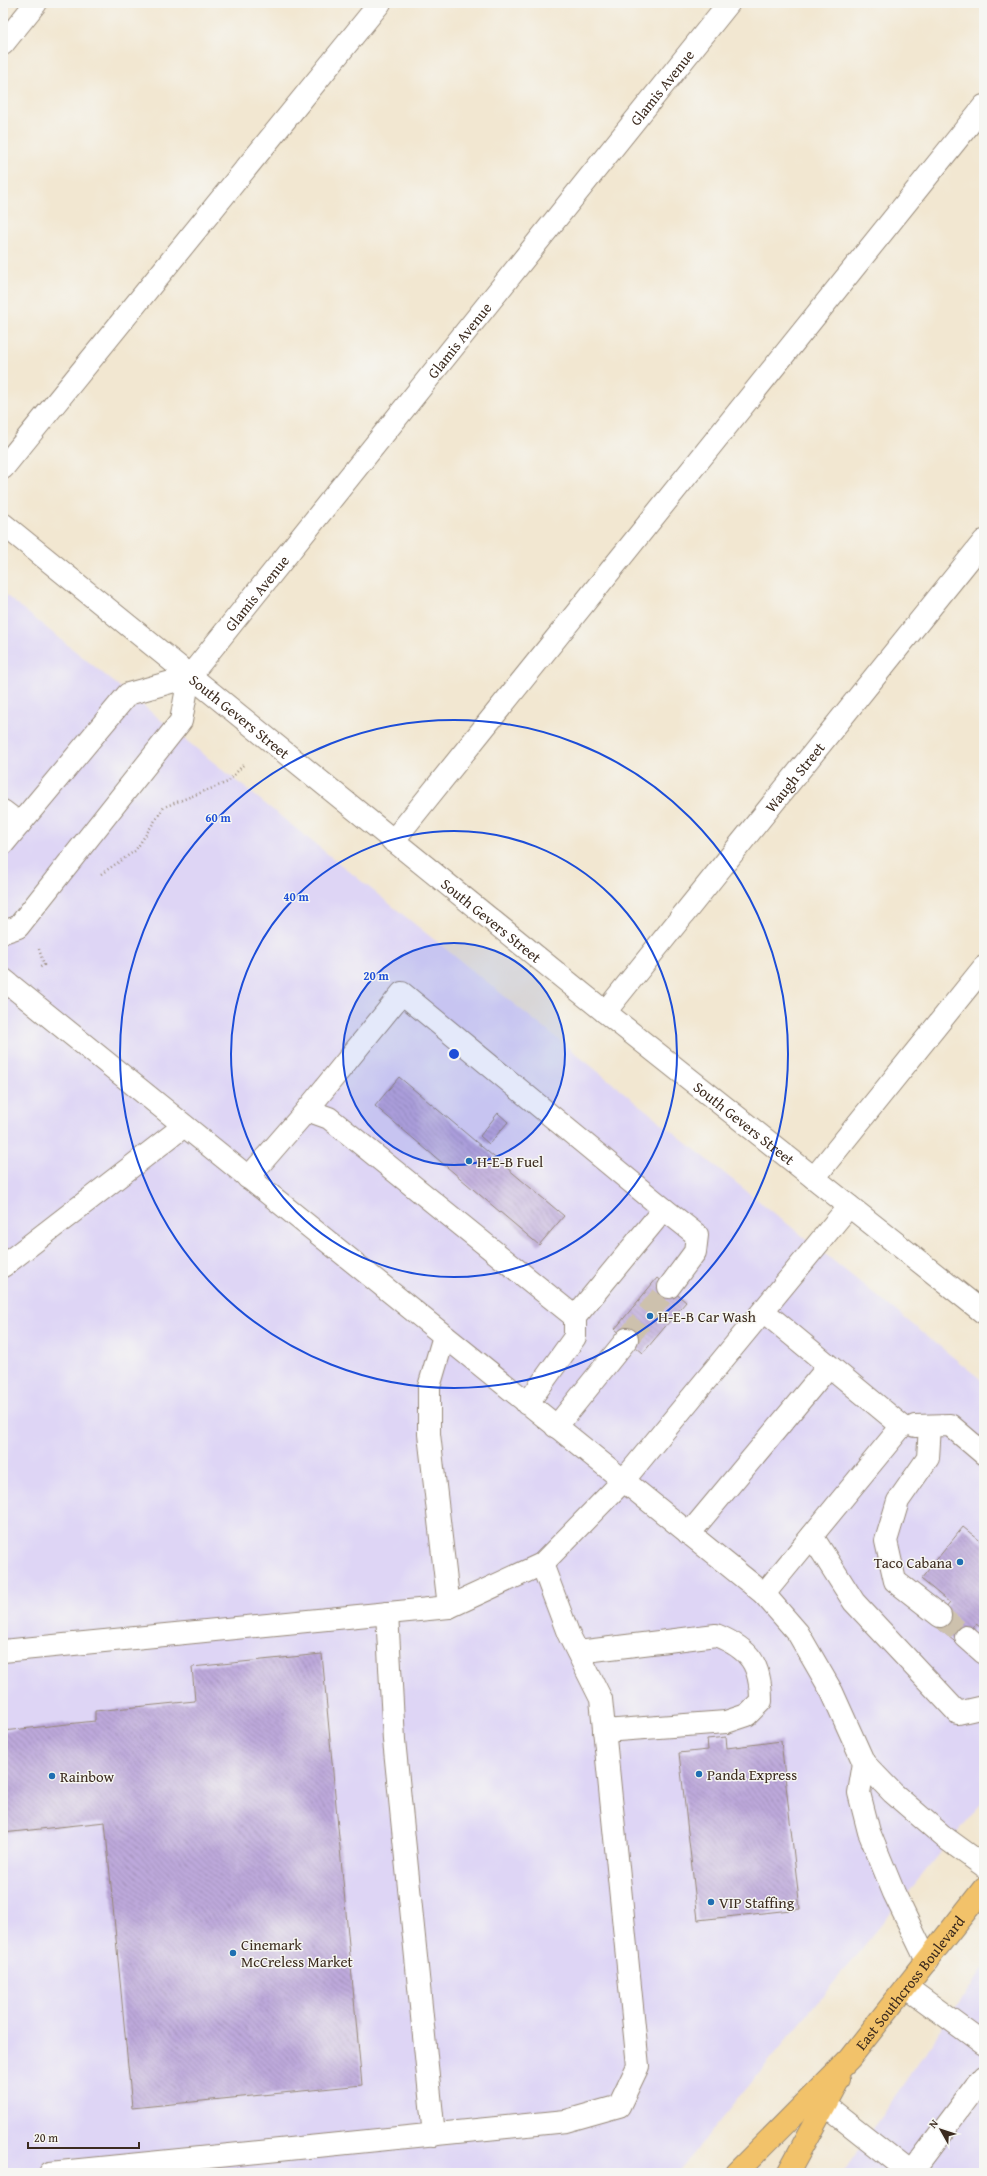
<svg xmlns="http://www.w3.org/2000/svg" width="987" height="2176" font-family="'Gentium Book Plus',serif">
<defs>
<pattern id="building-back-hatch" width="6" height="6" patternUnits="userSpaceOnUse"><rect width="6" height="6" fill="#bda9db"/><path d="M-1 5l2 2M0 0l6 6M5-1l2 2" fill="none" stroke="#9b8ab1"/></pattern>
</defs>
<rect width="100%" height="100%" fill="#f6f6f2"/>
<filter id="ink" filterUnits="userSpaceOnUse"><feTurbulence type="fractalNoise" baseFrequency=".025" numOctaves="2"/><feDisplacementMap in="SourceGraphic" scale="8" xChannelSelector="R" yChannelSelector="G"/><feConvolveMatrix kernelMatrix="1 2 1 2 8 2 1 2 1" color-interpolation-filters="sRGB"/></filter>
<filter id="wash" filterUnits="userSpaceOnUse"><feTurbulence type="fractalNoise" baseFrequency=".012" numOctaves="4" result="noise"/><feDisplacementMap in="SourceGraphic" scale="16" xChannelSelector="R" yChannelSelector="G"/><feGaussianBlur stdDeviation="0.9" result="paint"/><feColorMatrix in="noise" values="0 0 0 0 0 0 0 0 0 0 0 0 0 0 0 0 0 1.4 0 .05"/><feComposite in="paint" operator="in"/></filter>
<g filter="url(#wash)">
<rect width="100%" height="100%" fill="#f2e7d1"/>
<g fill="#ded5f5">
<path d="M3,593L984,1382V1800L677,2173H3Z"/>
<path d="M984,1967V2173H842Z"/>
</g>
<g id="blocks">
<g fill="url(#building-back-hatch)">
<path d="M399,1077L564,1216L539,1245L375,1106Z"/>
<path d="M498,1113L508,1122L489,1144L480,1136Z"/>
<path d="M657,1278L686,1302L643,1353L615,1329Z"/>
<path d="M963,1527L984,1544V1630L976,1624L959,1645L933,1624L950,1603L921,1579Z"/>
<path d="M322,1654L362,2085L132,2108L105,1822L3,1833V1731L95,1721V1711L195,1701L192,1667Z"/>
<path d="M726,1737L727,1748L781,1741L800,1909L698,1920L679,1753L708,1750L707,1739Z"/>
</g>
</g>
</g>
<g filter="url(#ink)">
<use href="#blocks" fill-opacity="0" stroke="#968878" stroke-width="1"/>
<g fill="none" stroke-linecap="round" stroke-linejoin="round">
<g stroke="#cdc1ad" stroke-width="22" stroke-dasharray="22 11" stroke-linecap="butt">
<path d="M627,1339L669,1287"/>
<path d="M940,1616L966,1637"/>
</g>
<defs>
<g id="minor">
<path d="M3,44L36,3"/>
<path d="M3,468L380,3"/>
<path id="s1" d="M3,524L605,1012L984,1313"/>
<path d="M3,811L20,824"/>
<path d="M393,841L984,106"/>
<path d="M3,844L128,694L189,677"/>
<path id="s2" d="M3,932L18,927L181,721L189,677L729,3"/>
<path d="M3,979L764,1594L798,1633L832,1692L864,1763L893,1793L944,1837L984,1866"/>
<path id="s3" d="M605,1012L984,541"/>
<path d="M307,1110L402,993L664,1209L575,1317"/>
<path d="M248,1178L307,1110L329,1118L575,1317V1337L527,1404"/>
<path d="M814,1178L984,967"/>
<path d="M664,1209L697,1235L695,1252L669,1287"/>
<path d="M3,1266L184,1126"/>
<path d="M763,1311L902,1426L764,1594"/>
<path d="M444,1336L429,1387V1434L449,1607"/>
<path d="M915,1426L950,1425L984,1454"/>
<path d="M930,1426L928,1458L898,1501L886,1541L895,1581L940,1616"/>
<path d="M556,1427L627,1339"/>
<path d="M689,1534L829,1366"/>
<path d="M812,1536L854,1602L958,1713L984,1707"/>
<path d="M387,1613L394,1740L434,2135"/>
<path d="M966,1637L984,1653"/>
<path d="M3,1651L449,1607L542,1564L623,1481L849,1206"/>
<path d="M578,1652L716,1635C750,1649 761,1664 761,1701L747,1715L726,1722L604,1731"/>
<path d="M864,1763L859,1793L869,1832L894,1893L927,1961"/>
<path d="M906,1987L984,2044"/>
<path d="M825,2105L911,2173L984,2076"/>
<path d="M50,2173L566,2121L619,2106L638,2066L601,1699L568,1633L542,1564"/>
</g>
<g id="major">
<path id="s4" d="M736,2173L850,2058L984,1888"/>
<path d="M788,2173L839,2079"/>
</g>
</defs>
<use href="#minor" stroke="#968878" stroke-width="24"/>
<use href="#major" stroke="#968878" stroke-width="24"/>
<g stroke="#968878" stroke-width="2.5" stroke-dasharray="1 3" stroke-linecap="butt">
<path d="M101,874L135,851L164,807L228,782L243,765"/>
<path d="M39,949L44,965L39,968"/>
</g>
<use href="#minor" stroke="#fff" stroke-width="22"/>
<use href="#major" stroke="#f2c26a" stroke-width="22"/>
</g>
</g>
<circle cx="454" cy="1054" r="111" fill="#1d4ed8" fill-opacity=".12"/>
<g fill="none" stroke="#1d4ed8" stroke-width="2">
<circle cx="454" cy="1054" r="111"/>
<circle cx="454" cy="1054" r="223"/>
<circle cx="454" cy="1054" r="334"/>
</g>
<g fill="#1f6fb2" stroke="#f6f6f2" stroke-width="1.5">
<circle cx="469" cy="1161" r="4"/>
<circle cx="650" cy="1316" r="4"/>
<circle cx="960" cy="1562" r="4"/>
<circle cx="699" cy="1774" r="4"/>
<circle cx="52" cy="1776" r="4"/>
<circle cx="711" cy="1902" r="4"/>
<circle cx="233" cy="1953" r="4"/>
</g>
<g text-anchor="middle" dominant-baseline="central" stroke-width="3" stroke-linejoin="round" paint-order="stroke">
<g font-size="15" fill="#3b2a1e" stroke="#f6f6f2">
<text stroke="none"><textPath href="#s2" startOffset="1079">Glamis Avenue</textPath></text>
<text stroke="none"><textPath href="#s2" startOffset="755">Glamis Avenue</textPath></text>
<text stroke="none"><textPath href="#s2" startOffset="431">Glamis Avenue</textPath></text>
<text stroke="none"><textPath href="#s1" startOffset="305">South Gevers Street</textPath></text>
<text stroke="none"><textPath href="#s3" startOffset="302">Waugh Street</textPath></text>
<text stroke="none"><textPath href="#s1" startOffset="629">South Gevers Street</textPath></text>
<text stroke="none"><textPath href="#s1" startOffset="953">South Gevers Street</textPath></text>
<text stroke="none"><textPath href="#s4" startOffset="258">East Southcross Boulevard</textPath></text>
</g>
<g font-size="15" fill="#3b2a1e" stroke="#f6f6f2" text-anchor="start">
<text x="477" y="1161">H-E-B Fuel</text>
<text x="658" y="1316">H-E-B Car Wash</text>
<text x="952" y="1562" text-anchor="end">Taco Cabana</text>
<text x="707" y="1774">Panda Express</text>
<text x="60" y="1776">Rainbow</text>
<text x="719" y="1902">VIP Staffing</text>
<text x="241" y="1944">Cinemark<tspan x="241" dy="17">McCreless Market</tspan></text>
</g>
</g>
<circle cx="454" cy="1054" r="6" fill="#1d4ed8" stroke="#f6f6f2" stroke-width="2"/>
<g font-size="12" text-anchor="middle" font-weight="bold" fill="#1d4ed8" stroke="#f6f6f2" stroke-width="3" stroke-linejoin="round" paint-order="stroke">
<text x="218" y="822">60 m</text>
<text x="296" y="901">40 m</text>
<text x="376" y="980">20 m</text>
</g>
<rect width="987" height="2176" fill="none" stroke="#f6f6f2" stroke-width="16"/>
<g transform="translate(941 2130) rotate(309)" stroke="#f6f6f2" stroke-width="3" paint-order="stroke">
<path d="M0-3L7 15L0 10L-7 15Z" fill="#3b2a1e"/>
<text y="-6" font-size="11" font-weight="bold" text-anchor="middle" fill="#3b2a1e">N</text>
</g>
<path d="M28 2142v6h111v-6" fill="none" stroke="#3b2a1e" stroke-width="2"/>
<text x="34" y="2142" font-size="12" fill="#3b2a1e" stroke="#f6f6f2" stroke-width="3" paint-order="stroke">20 m</text>
</svg>
